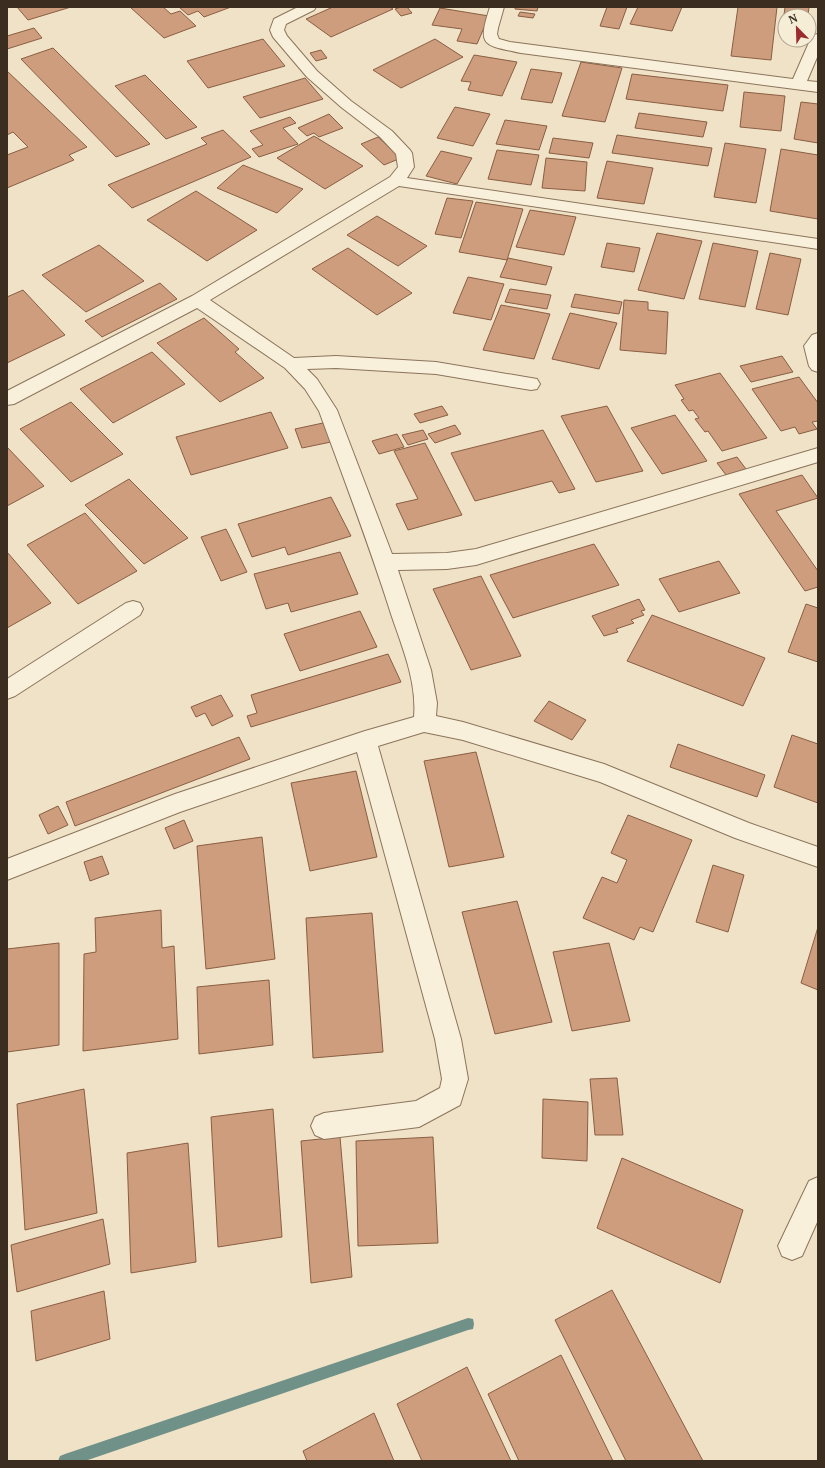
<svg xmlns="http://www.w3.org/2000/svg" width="825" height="1468" font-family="'PT Serif',serif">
<rect width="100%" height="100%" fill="#efe2c7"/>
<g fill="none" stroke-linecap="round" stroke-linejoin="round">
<path fill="#6f9188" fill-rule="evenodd" d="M468,1318L473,1319L474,1324L473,1329L468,1330L85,1461H58L60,1456L65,1454Z"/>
</g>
<g fill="#cd9d7d" stroke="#8a5e42">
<path d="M17,7H71L28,20Z"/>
<path d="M130,7H163L171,14L180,11L196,26L164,38Z"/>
<path d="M179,7H231L204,17L198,11L188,15Z"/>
<path d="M333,7H390L393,9L331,37L306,19Z"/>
<path d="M401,7H407L412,13L401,16L395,9Z"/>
<path d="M515,7H538L537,11L515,9Z"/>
<path d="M607,7H627L619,29L600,26Z"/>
<path d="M638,7H682L672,31L630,24Z"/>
<path d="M738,7H777L771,60L731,56Z"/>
<path d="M785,7H809L808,16H785V23H783Z"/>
<path d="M440,8L489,16L477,44L457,41L462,29L432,25Z"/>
<path d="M520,12L535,14L533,18L518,16Z"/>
<path d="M34,28L42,38L7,49V36Z"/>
<path d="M263,39L285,66L208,88L187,61Z"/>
<path d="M435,39L463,57L401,88L373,70Z"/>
<path d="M53,48L150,144L116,157L21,59Z"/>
<path d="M321,50L327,58L316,61L310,53Z"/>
<path d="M474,55L517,62L502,96L468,90L471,82L461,81Z"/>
<path d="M581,62L622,68L605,122L562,116Z"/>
<path d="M531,69L562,73L552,103L521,99Z"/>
<path d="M7,71L87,147L69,155L74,160L7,188V155L28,147L13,132L7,135Z"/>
<path d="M632,74L728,85L723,111L626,99Z"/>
<path d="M145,75L197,127L166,139L115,86Z"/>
<path d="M305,78L323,99L260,118L243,97Z"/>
<path d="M744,92L785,96L781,131L740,127Z"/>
<path d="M801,102L818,104V143L794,139Z"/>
<path d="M455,107L490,114L473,146L437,138Z"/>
<path d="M639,113L707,122L703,137L635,128Z"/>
<path d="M329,114L343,128L319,137L314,133L307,136L298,128Z"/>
<path d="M290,117L296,123L283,128L298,144L259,157L252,149L263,145L250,131Z"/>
<path d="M505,120L547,126L539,150L496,144Z"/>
<path d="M223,130L251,157L132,208L108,185L207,144L201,138Z"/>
<path d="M617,135L712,148L708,166L612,153Z"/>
<path d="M314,136L363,166L325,189L277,158Z"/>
<path d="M378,137L401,158L384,165L361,144Z"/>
<path d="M553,138L593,143L589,158L549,153Z"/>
<path d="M725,143L766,149L756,203L714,197Z"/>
<path d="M781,149L818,155V219L770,211Z"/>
<path d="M497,150L539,155L531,185L488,179Z"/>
<path d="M441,151L472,158L457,184L426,176Z"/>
<path d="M546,158L587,162L585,191L542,188Z"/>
<path d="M607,161L653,168L644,204L597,198Z"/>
<path d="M243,165L303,189L277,213L217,188Z"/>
<path d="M196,191L257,230L207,261L147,220Z"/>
<path d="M447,198L473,201L461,238L435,234Z"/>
<path d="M476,202L523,209L507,260L459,252Z"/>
<path d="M530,210L576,217L564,255L516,247Z"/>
<path d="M377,216L427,246L398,266L347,235Z"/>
<path d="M657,233L702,241L684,299L638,290Z"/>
<path d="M607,243L640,248L634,272L601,267Z"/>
<path d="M713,243L758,251L745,307L699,299Z"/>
<path d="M99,245L144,281L86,312L42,275Z"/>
<path d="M348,248L412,293L377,315L312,269Z"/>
<path d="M770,253L801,259L788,315L756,309Z"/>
<path d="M508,258L552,267L546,285L500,277Z"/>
<path d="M468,277L504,284L491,320L453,313Z"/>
<path d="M160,283L177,299L102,337L85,321Z"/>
<path d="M510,289L551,295L547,309L505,302Z"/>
<path d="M23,290L65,335L7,363V297Z"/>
<path d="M575,294L622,302L619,314L571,307Z"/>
<path d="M624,300L648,302V310L668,312L666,354L620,350Z"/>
<path d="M501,305L550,314L534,359L483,350Z"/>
<path d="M570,313L617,323L599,369L552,359Z"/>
<path d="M204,318L239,349L235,352L264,378L220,402L157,343Z"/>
<path d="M152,352L185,384L113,423L80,389Z"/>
<path d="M782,356L793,372L751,382L740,366Z"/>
<path d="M720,373L767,438L722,451L708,431L705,432L695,419L699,418L693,410L689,411L681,400L684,399L675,385Z"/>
<path d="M799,377L818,403V421L812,422L817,429L799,434L795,427L781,431L752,389Z"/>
<path d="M71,402L123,454L71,482L20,429Z"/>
<path d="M442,406L448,415L420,423L414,414Z"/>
<path d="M607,406L643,471L596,482L561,416Z"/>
<path d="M271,412L288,448L191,475L176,437Z"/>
<path d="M675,415L707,461L662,474L631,428Z"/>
<path d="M323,423L331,442L302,448L295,429Z"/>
<path d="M455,425L461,434L435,443L428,434Z"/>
<path d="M423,430L428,439L408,445L402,435Z"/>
<path d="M543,430L575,489L559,493L552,481L475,501L451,453Z"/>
<path d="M397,434L404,447L379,454L372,441Z"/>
<path d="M425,443L462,515L408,530L396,504L418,499L394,451Z"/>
<path d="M7,447L44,486L7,506Z"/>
<path d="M737,457L746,469L726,475L717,463Z"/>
<path d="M802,475L818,498L776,511L818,571V587L805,591L739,494Z"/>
<path d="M129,479L188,538L144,564L85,505Z"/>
<path d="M331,497L351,536L288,555L285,547L252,557L238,524Z"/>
<path d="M85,513L137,571L78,604L27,545Z"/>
<path d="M226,529L247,572L221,581L201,537Z"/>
<path d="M594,544L619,585L513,618L490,575Z"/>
<path d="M7,552L51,603L7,628Z"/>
<path d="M340,552L358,594L291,612L288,603L266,609L254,574Z"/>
<path d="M719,561L740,593L679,612L659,579Z"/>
<path d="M481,576L521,656L471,670L433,589Z"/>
<path d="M639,599L645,610L641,611L644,615L631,620L634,623L616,629L618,632L604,636L592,616Z"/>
<path d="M806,604L818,608V662L788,652Z"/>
<path d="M360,611L377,647L300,671L284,634Z"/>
<path d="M652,615L765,658L743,706L627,661Z"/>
<path d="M388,654L401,682L251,727L247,716L257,713L251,695Z"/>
<path d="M221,695L233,716L212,726L205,713L196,717L191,707Z"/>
<path d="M549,701L586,720L572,740L534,721Z"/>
<path d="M792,735L818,744V803L774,787Z"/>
<path d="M239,737L250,759L75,826L66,802Z"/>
<path d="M678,744L765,775L757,797L670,767Z"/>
<path d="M476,752L504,857L449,867L424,761Z"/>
<path d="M356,771L377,857L310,871L291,783Z"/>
<path d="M58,806L68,825L48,834L39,815Z"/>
<path d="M628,815L692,840L653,932L640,927L634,940L583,918L602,877L617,883L627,860L611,853Z"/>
<path d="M184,820L193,841L174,849L165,828Z"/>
<path d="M262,837L275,959L206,969L197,846Z"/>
<path d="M102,856L109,874L90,881L84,862Z"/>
<path d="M713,865L744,875L728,932L696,922Z"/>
<path d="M517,901L552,1022L495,1034L462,912Z"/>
<path d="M161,910L162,948L174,946L178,1039L83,1051L84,954L96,952L95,918Z"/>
<path d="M372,913L383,1052L313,1058L306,918Z"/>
<path d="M818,927V990L801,983Z"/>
<path d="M59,943V1045L7,1052V949Z"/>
<path d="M609,943L630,1021L572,1031L553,952Z"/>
<path d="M269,980L273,1045L199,1054L197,987Z"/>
<path d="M617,1078L623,1135H595L590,1079Z"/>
<path d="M84,1089L97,1213L25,1230L17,1104Z"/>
<path d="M543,1099L588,1102L587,1161L542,1158Z"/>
<path d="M273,1109L282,1237L218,1247L211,1117Z"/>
<path d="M340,1137L352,1277L311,1283L301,1141Z"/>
<path d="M433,1137L438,1243L358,1246L356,1141Z"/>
<path d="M188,1143L196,1262L131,1273L127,1153Z"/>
<path d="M622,1158L743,1210L720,1283L597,1228Z"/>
<path d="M103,1219L110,1264L17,1292L11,1245Z"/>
<path d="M612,1290L703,1461H626L555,1320Z"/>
<path d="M104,1291L110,1339L36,1361L31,1311Z"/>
<path d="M561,1355L613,1461H519L488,1394Z"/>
<path d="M467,1367L511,1461H422L397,1404Z"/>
<path d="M374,1413L394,1461H307L303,1451Z"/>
</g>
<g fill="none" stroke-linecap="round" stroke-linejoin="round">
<defs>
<g id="minor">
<path d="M298,7H316L314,10L286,24L284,30L287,36L317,71L351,101L392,131L410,150L412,153L414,167L407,178L818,239V249L399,186L210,300L294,358L336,356L436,362L537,379L540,384L537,389L531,390L436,374L336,368L307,369L317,379L337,410L392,554L447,553L476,549L818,448V462L476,565L447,569L398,570L431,670L437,703L436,716L463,722L604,764L749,823L818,847V867L735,838L600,782L463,740L424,732L378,746L461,1039L468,1079L460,1105L419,1127L324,1139L315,1135L311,1126L315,1117L324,1113L416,1101L440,1088L442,1079L435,1039L357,752L180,812L7,880V859L175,794L365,731L414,717C417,683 403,649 392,617C370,547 344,479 319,411L305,389L285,368L197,308L14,404L7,405V391L192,296L390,177L398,167L396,154L380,137L341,107L307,77L273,37L270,30L274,19Z"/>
<path d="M490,7H504L498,28L497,34L499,39L510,42L793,79L811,38L813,35L818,34V55L807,81L818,82V92L521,53C483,45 477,47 490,7Z"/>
<path d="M818,333V372L812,370L809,366L804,346L812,335Z"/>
<path d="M133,601L140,603L143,609L140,615L15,696L7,699V679L126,603Z"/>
<path d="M818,1177V1220L802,1256L792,1260L782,1256L778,1246L809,1181Z"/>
</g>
</defs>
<use href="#minor" stroke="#8b745c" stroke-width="2"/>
<use href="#minor" fill="#f9f0db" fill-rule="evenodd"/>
</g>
<rect width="825" height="1468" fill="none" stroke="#3b2d20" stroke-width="16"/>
<g transform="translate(797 28) rotate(337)"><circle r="19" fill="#f6edd7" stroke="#aba08e"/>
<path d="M0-3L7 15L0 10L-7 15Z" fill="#9a2c2e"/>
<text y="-6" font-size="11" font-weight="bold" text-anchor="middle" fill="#3b2d20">N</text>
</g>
</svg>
